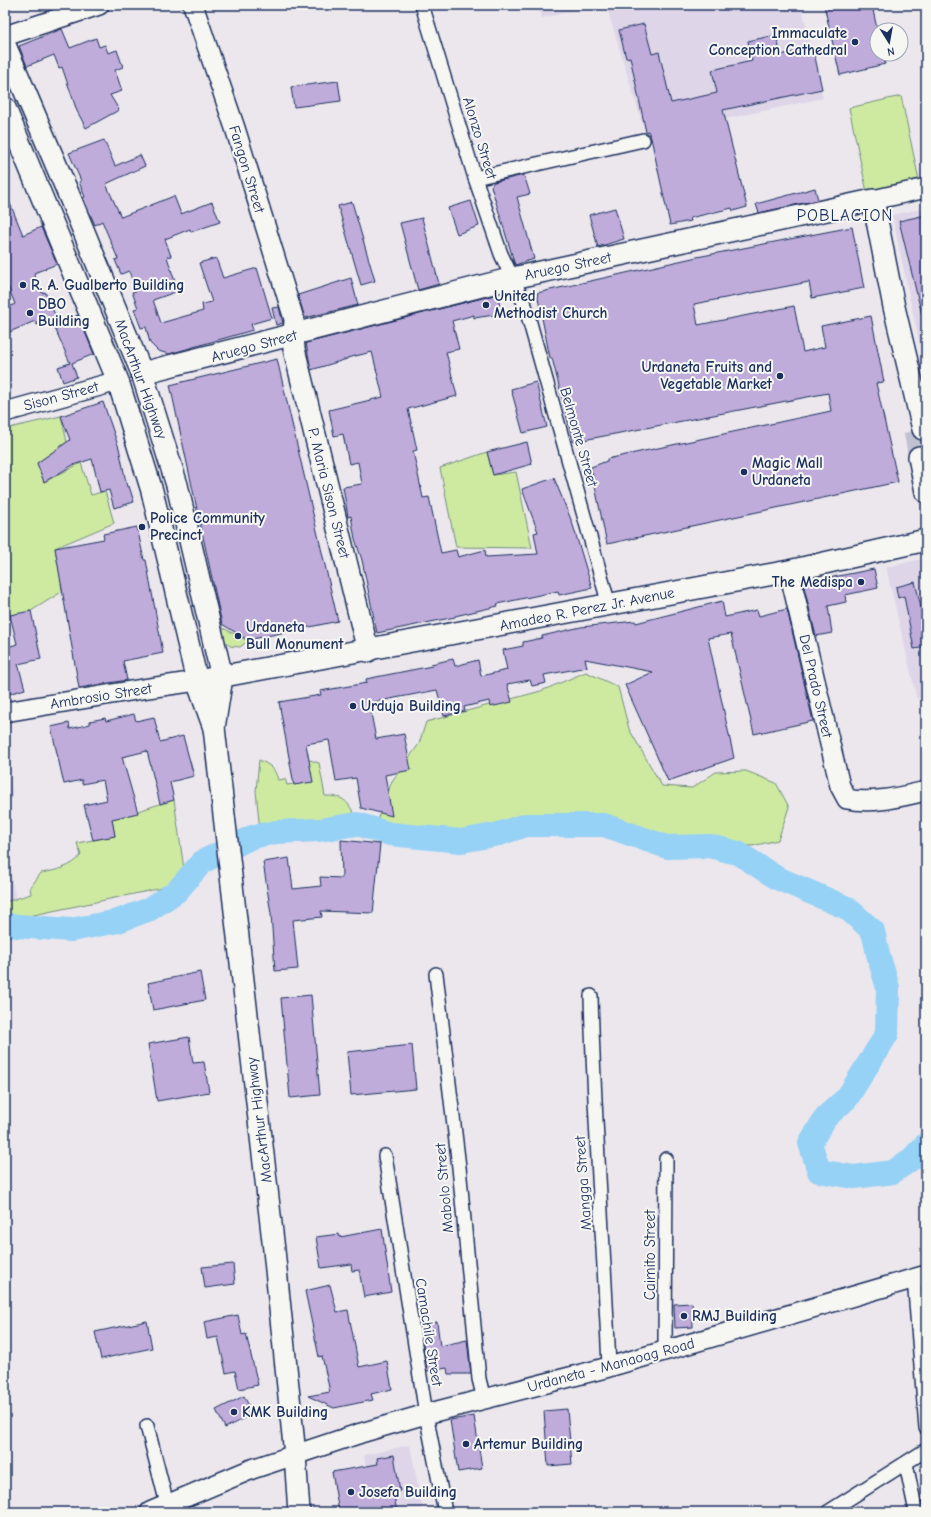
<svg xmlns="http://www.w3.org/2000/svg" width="931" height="1517" font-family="'Comic Neue',sans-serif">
<rect width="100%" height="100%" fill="#ebe7ed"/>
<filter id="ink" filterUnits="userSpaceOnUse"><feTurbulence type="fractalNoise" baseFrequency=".025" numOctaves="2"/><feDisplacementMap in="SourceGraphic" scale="8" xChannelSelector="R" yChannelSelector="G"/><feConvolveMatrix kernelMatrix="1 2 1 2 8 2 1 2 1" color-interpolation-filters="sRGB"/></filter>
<g filter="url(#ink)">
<g fill="#ded5e8">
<path d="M538,5H599L542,18Z"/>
<path d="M606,5H801L823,98L646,136Z"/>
<path d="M926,208V374L892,215Z"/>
<path d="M926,558V697L917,699L886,567Z"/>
<path d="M5,755L13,798L5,801Z"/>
<path d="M5,853L16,899L5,902Z"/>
<path d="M410,1445L423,1512H374L364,1455Z"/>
</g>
<g fill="#ceeaa1" stroke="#748c80">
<path d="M901,96L919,180L867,192L849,108Z"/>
<path d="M61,416L67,442L37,463L44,482L81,463L91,495L105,491L114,523L55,548L63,591L31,611L5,617V429Z"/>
<path d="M487,452L493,475L516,472L532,548L456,547L440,468Z"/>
<path d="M221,627L248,641L240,647L230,646L222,639Z"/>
<path d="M586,672L618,687L629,729L662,786L692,788L716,772L746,771L776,783L789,807L778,840L752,846L657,839L617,823L554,821L528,822L515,824L503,830L473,836H444L376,823L392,781L419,744L426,722L541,691Z"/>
<path d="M259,760C270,765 275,768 278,780L285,779L287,785L305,782L301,760H310L319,763L325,796C346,796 347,802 357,818L260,831L256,791Z"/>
<path d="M174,800L186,883L5,921V902L31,894L30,888L41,873C54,871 73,867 81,855L77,843L115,836L112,819C133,814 153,805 174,800Z"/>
</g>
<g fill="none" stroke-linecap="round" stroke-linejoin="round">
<path stroke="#96d1f6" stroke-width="24" d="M5,925L71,930L118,921L150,909L177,891L202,862L252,837L276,832L319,830L357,824L390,834L461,841L499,834L526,825H604L667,847L709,846L738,853L777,878L847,908L873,931L878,954L888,988L887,1034L847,1098L826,1117L810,1143L819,1171L854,1177L893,1172L913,1158L926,1144"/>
</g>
<g fill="#bfacdb" stroke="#1b2f5e">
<path d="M824,5H872L877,29V54H883L885,64L840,75Z"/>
<path d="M644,24L652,54L659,52L671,103L717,93L712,70L752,61L748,41L776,35L781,55L813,48L822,89L723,110L747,207L733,211L732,208L690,218L691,221L670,225L651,138L648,131L646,132L630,57L626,58L619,30Z"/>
<path d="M62,29L70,48L96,38L99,47L105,45L108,53L117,50L123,67L115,70L122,91L110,95L119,110L86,128L77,111L62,67L59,68L54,55L27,66L19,46Z"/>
<path d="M338,81L341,101L294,107L291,87Z"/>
<path d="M104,140L115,166L140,155L145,166L106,184L121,217L174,196L181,214L212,202L220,222L191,232L190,229L165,239L171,256L167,257L178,291L153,300L161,323L203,311L202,304L212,302L199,263L216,258L223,278L257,268L272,318L251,324L253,330L169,354L158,351L150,343L146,327L141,328L134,309L138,308L132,292L136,291L129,271L121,274L115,260L118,259L102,221L95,225L83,198L85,197L79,182L81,181L69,153Z"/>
<path d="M524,175L530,194L517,197L534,259L515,265L491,186L494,182Z"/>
<path d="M815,188L818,200L759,213L756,204Z"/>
<path d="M5,191L23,235L41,227L57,264L34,273L42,293L45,292L56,317L37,325L35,321L5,334V309L15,304L5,279Z"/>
<path d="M471,201L479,226L457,234L448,208Z"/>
<path d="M352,202L375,281L361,285L338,206Z"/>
<path d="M615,208L624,239L598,247L589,215Z"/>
<path d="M926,215V315H922L899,221Z"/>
<path d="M422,218L439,284L418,290L400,223Z"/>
<path d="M852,227L864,288L812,298L809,282L694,304L698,325L794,306L803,352L825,347L821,326L871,316L884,382L876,383L898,482L607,544L591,467L607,461V459L831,411L828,393L573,442L552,358H550L537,293L697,257Z"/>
<path d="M351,278L358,305L305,318L298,295Z"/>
<path d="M498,294L501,314L474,318V315L452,321L459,349L446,352L457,396L408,409L417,450L413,451L423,498L429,497L441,553L456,550L458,557L485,550L486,557L538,554L534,533L538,532L522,489L554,478L572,522L592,588L559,595L558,591L497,604L498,606L455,616V617L377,633L362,560L355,539L351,516L348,517L343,487L362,484L358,462L349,464L343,434L334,436L329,410L383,397L372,352L347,358V359L311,370L306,343Z"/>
<path d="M279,307L283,323L276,325L272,308Z"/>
<path d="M78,315L94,354L72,363L77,377L63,382L58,367L70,363L54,326Z"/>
<path d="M277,359L338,621L248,640L222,624L170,385Z"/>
<path d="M536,382L547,427L523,433L511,389Z"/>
<path d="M103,402L119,448L127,487L129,486L134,502L114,508L109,490L100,492L92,459L73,465L44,482L37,463L70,440L61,416Z"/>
<path d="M527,442L532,464L493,475L487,452Z"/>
<path d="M137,527L144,560H146L163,653L123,661L127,680L79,688L55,548L104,539L103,534Z"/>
<path d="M874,569L878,588L845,595L846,602L828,606L832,633L816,636L803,583Z"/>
<path d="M915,582L926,628V647L914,649L904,596L898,598L896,587Z"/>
<path d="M722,601L725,617L757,610L759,616L787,609L813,721L754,734L731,634L708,638L734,758L668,781L625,685L653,672L585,659L587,667L544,675L546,683L532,686L530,680L507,684L512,702L490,707L489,701L464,707L465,711L444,716L437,690L369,703L376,739L404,734L411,770L385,775L392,816L361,808L356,778L336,781L329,740L306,744L313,782L294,785L279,702L321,695L320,691L367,683L366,679L432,666L431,664L453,659L455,666L478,660L481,676L507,670L503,650L523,646V642L542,638V636L581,627L635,621L636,623Z"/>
<path d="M31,611L41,659L18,664L25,689L5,695V648L17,644L10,615Z"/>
<path d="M134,714L136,721L154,717L160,742L183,736L194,776L170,782L174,800L160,804L147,751L122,757L138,813L112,819L115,836L93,840L84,805L107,800L103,780L82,784V780L64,784L51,727L69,723L70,729L90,724V721L105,718L106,721Z"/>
<path d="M341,840L380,844L373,913L321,911L322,917L293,920L298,969L275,971L271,914L263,862L289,858L293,889L321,886L320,877L342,878Z"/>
<path d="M200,972L205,1000L153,1010L148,983Z"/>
<path d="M311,995L320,1095L290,1098L281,998Z"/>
<path d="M189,1037L193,1063L204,1062L209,1092L157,1101L148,1044Z"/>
<path d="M412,1045L416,1089L351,1095L347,1052Z"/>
<path d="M382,1229L391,1292L364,1297L359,1270L352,1271L351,1264L321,1268L316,1237L339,1234L340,1237Z"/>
<path d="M233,1264L235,1284L205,1288L202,1267Z"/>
<path d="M330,1285L337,1312L348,1310L359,1367L387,1361L392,1389L371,1394L373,1400L334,1408L308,1396L330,1392L322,1356L319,1357L305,1291Z"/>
<path d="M692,1303L693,1327L675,1328L674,1304Z"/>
<path d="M238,1315L242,1335L246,1334L258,1385L239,1389L235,1371L226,1373L218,1337L207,1339L204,1322Z"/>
<path d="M147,1321L152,1348L101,1359L95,1332Z"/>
<path d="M437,1322L440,1346L467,1340L471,1374H448L447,1368L427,1371L420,1325Z"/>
<path d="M244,1396L253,1414L225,1428L216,1410Z"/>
<path d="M567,1409L572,1464L548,1466L544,1411Z"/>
<path d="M474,1416L482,1468L458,1472L450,1420Z"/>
<path d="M394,1455L400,1491L393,1492L397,1512H339L332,1472L378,1464L377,1458Z"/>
</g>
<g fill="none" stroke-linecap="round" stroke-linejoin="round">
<path stroke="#c1c2d0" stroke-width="21" stroke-dasharray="21 10" stroke-linecap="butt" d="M914,431L919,457"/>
<defs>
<g id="street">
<path d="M422,5L475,178L501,254L525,305L609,605"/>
<path d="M475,178L643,140"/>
<path d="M436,974L459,1167L479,1379L484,1399"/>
<path d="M591,996C594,1120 604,1244 609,1367"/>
<path d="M385,1156L426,1414L445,1512"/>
<path d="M914,1278L926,1428"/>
<path d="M665,1351L666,1159"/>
<path d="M147,1426L167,1504"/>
<path d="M906,1464L916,1512"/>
<path d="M828,1512L926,1450"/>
</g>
<g id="secondary">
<path d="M193,5L235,128L294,319L293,336"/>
<path d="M5,36L99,5"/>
<path d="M873,200L926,188"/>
<path d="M5,412L118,381"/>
<path d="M789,571L840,786L847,799C874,804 900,797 926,791"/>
<path d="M5,712L142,689L197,681"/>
<path d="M150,1512L252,1469L361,1433L426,1414L609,1367L926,1275"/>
</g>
<g id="primary">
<path d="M5,45L66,188L142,373L177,485L222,677L214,728"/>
<path d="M5,108L118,381L152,491L197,681L214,728L274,1250L295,1455L299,1512"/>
<path d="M293,336L294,349L368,651"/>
<path d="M142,373L513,278L873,200L894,307L923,429"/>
<path d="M919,457L926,492"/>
<path d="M197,681L789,571L926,540"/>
</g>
</defs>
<use href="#street" stroke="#1b2f5e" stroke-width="16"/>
<use href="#secondary" stroke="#1b2f5e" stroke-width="22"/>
<use href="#primary" stroke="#1b2f5e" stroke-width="24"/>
<use href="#street" stroke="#f6f6f2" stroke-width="13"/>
<use href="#secondary" stroke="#f6f6f2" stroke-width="19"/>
<use href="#primary" stroke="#f6f6f2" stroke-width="21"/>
</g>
</g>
<g fill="#1b2f5e" stroke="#f6f6f2" stroke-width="1.5">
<circle cx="855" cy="42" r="4"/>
<circle cx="23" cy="285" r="4"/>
<circle cx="486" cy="305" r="4"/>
<circle cx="30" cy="313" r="4"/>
<circle cx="780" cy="376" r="4"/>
<circle cx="744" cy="472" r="4"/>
<circle cx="142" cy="527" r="4"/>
<circle cx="861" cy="582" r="4"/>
<circle cx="238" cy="636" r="4"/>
<circle cx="353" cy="706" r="4"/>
<circle cx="684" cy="1316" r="4"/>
<circle cx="234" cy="1412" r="4"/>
<circle cx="466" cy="1444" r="4"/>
<circle cx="351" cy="1492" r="4"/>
</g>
<g text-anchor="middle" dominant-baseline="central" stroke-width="4" stroke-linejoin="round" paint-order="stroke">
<g font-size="15" font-weight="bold" fill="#1b2f5e" stroke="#f6f6f2" text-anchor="start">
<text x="847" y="33" text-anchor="end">Immaculate<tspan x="847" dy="17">Conception Cathedral</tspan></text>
<text x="31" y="285">R. A. Gualberto Building</text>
<text x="494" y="296">United<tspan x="494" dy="17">Methodist Church</tspan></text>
<text x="38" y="304">DBO<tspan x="38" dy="17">Building</tspan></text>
<text x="772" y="367" text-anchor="end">Urdaneta Fruits and<tspan x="772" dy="17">Vegetable Market</tspan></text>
<text x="752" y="463">Magic Mall<tspan x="752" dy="17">Urdaneta</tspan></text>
<text x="150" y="518">Police Community<tspan x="150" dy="17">Precinct</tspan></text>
<text x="853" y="582" text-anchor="end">The Medispa</text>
<text x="246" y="627">Urdaneta<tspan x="246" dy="17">Bull Monument</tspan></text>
<text x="361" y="706">Urduja Building</text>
<text x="692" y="1316">RMJ Building</text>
<text x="242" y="1412">KMK Building</text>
<text x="474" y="1444">Artemur Building</text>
<text x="359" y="1492">Josefa Building</text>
</g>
<g font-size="15" fill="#1b2f5e" stroke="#f6f6f2">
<text transform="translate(480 138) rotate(73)">Alonzo Street</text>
<text transform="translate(247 169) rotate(73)">Fangon Street</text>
<text transform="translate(568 266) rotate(-12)">Aruego Street</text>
<text transform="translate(254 346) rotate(-15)">Aruego Street</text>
<text transform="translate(141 379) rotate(70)">MacArthur Highway</text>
<text transform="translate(61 396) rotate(-15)">Sison Street</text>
<text transform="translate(579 437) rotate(74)">Belmonte Street</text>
<text transform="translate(329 493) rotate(76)">P. Maria Sison Street</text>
<text transform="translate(587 609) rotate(-11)">Amadeo R. Perez Jr. Avenue</text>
<text transform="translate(816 686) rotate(77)">Del Prado Street</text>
<text transform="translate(101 696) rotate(-9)">Ambrosio Street</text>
<text transform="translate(259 1120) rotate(-97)">MacArthur Highway</text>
<text transform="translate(583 1183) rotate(-94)">Mangga Street</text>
<text transform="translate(444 1188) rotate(-95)">Mabolo Street</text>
<text transform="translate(650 1255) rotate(-90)">Caimito Street</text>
<text transform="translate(429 1332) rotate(81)">Camachile Street</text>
<text transform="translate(611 1365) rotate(-15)">Urdaneta - Manaoag Road</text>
</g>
<g font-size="17" letter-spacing="1" fill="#1b2f5e" stroke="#f6f6f2">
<text x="845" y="215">POBLACION</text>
</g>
</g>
<rect width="931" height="1517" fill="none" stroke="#f6f6f2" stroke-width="20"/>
<rect x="10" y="10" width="911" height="1497" fill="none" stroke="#1b2f5e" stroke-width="1.5" filter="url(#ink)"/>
<g transform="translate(889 42) rotate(169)"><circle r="19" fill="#f6f6f2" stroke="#9ea6b7"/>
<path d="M0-3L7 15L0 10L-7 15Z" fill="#1b2f5e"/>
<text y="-6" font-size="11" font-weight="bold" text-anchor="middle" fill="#1b2f5e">N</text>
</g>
</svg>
